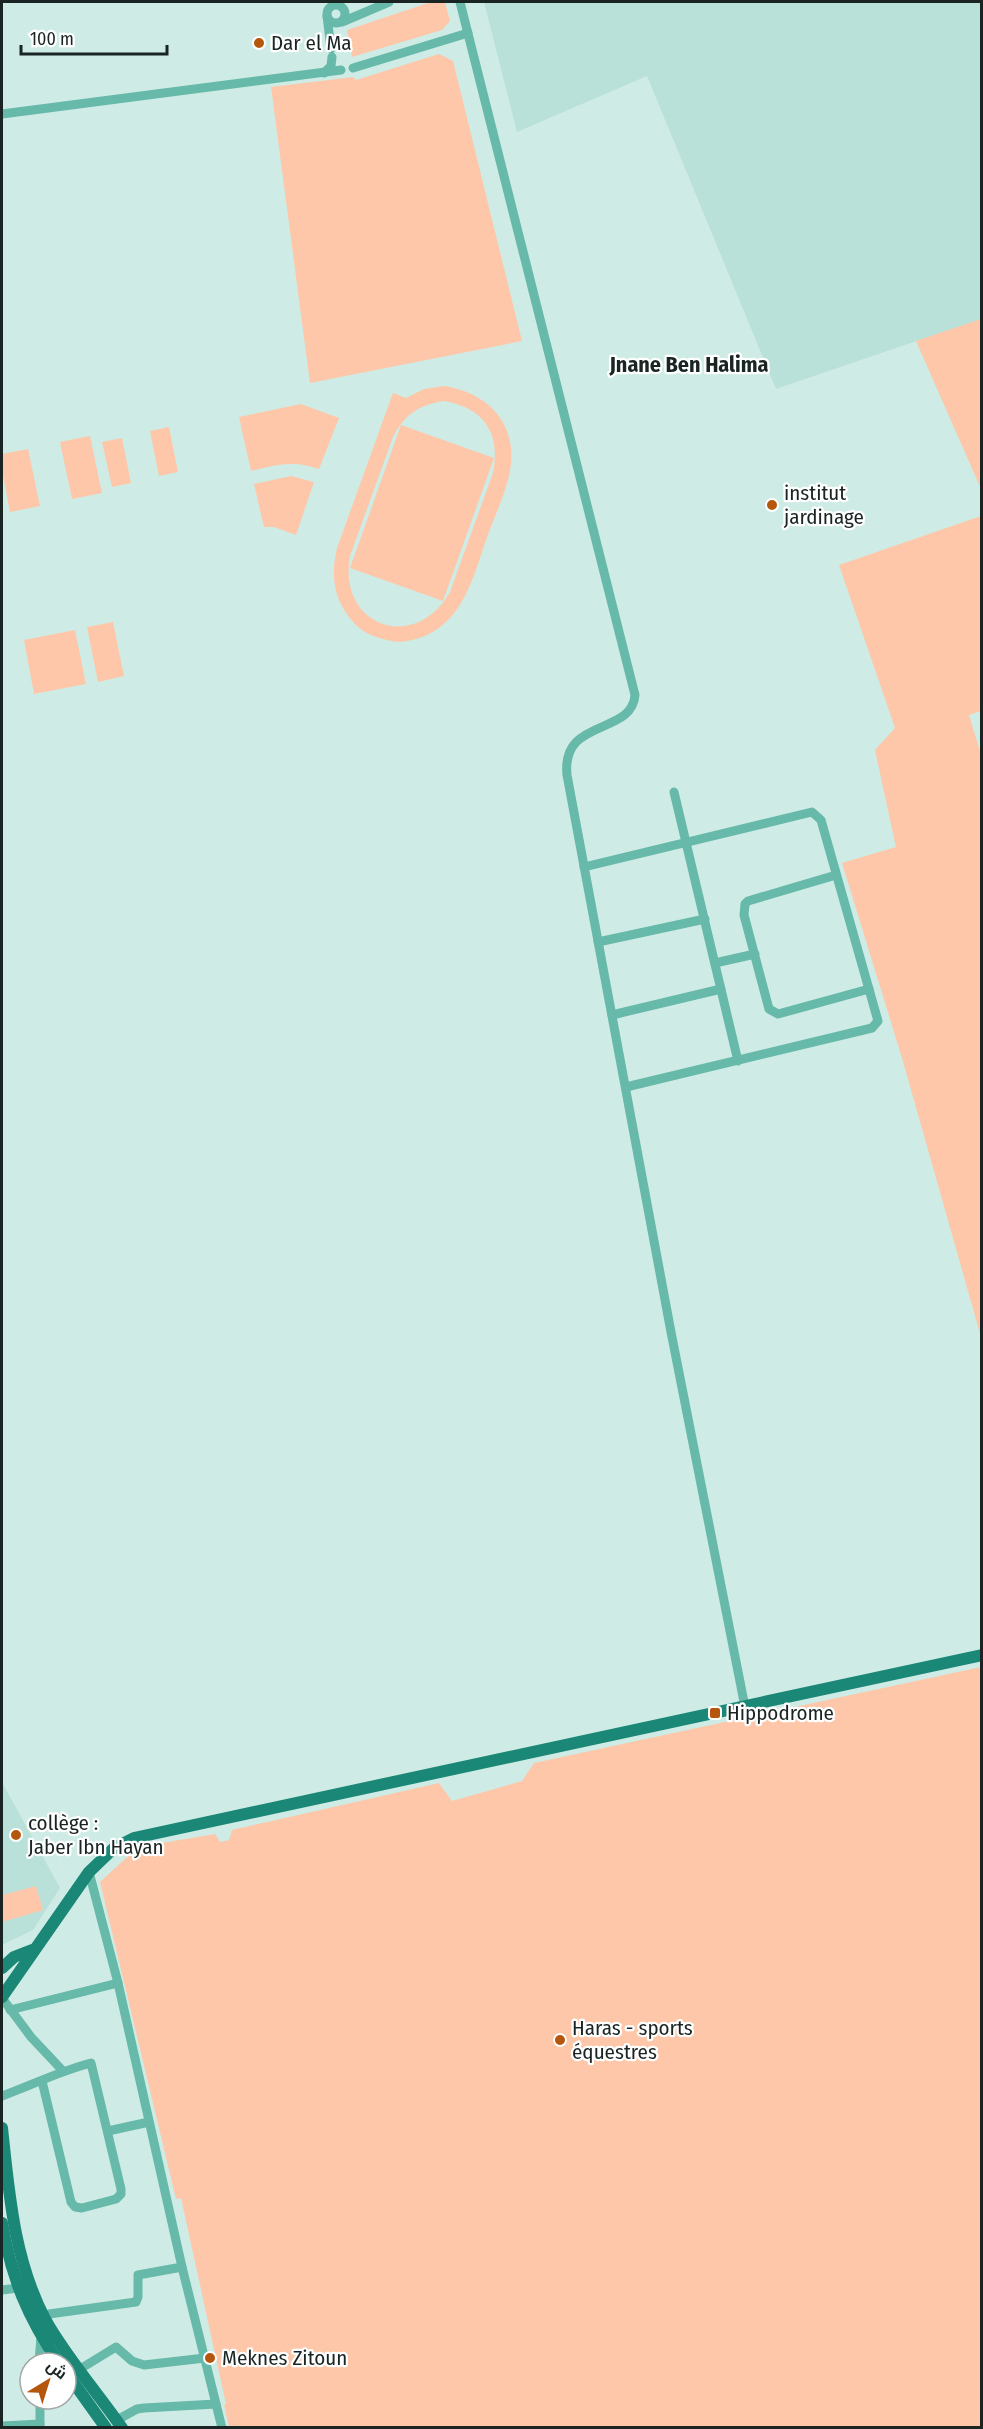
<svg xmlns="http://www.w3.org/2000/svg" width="983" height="2429" font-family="'Fira Sans Condensed',Cairo,sans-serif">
<rect width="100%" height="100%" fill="#ceece5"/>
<g fill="#bae1d9">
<path d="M484,2H981V319L776,389L647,76L517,132Z"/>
<path d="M2,1782L60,1888L33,1930L2,1945Z"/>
</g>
<g fill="#fec7a9" fill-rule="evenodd">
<path d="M431,2H445L450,21L442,30L352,57L347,30Z"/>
<path d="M439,54L453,61L522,341L310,383L271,87L353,77L356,80Z"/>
<path d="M981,319H982L981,489L916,341Z"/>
<path d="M444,386C484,392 515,419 511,463C509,486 497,510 489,532C475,570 466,617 427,635C416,640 403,643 391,641C378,638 364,634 355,624C334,602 330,577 337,548L393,393L406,398L424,389ZM444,401C484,408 501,433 493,473L450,592C415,654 337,626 350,556L393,437C405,414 419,405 444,401Z"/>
<path d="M301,404L339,418L319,469C292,460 278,465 251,471L239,417Z"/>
<path d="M401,425L494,458L443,601L350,568Z"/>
<path d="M169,427L178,472L159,476L150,431Z"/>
<path d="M90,436L102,493L72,499L60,442Z"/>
<path d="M122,438L131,483L112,487L102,442Z"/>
<path d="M28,449L40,506L10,512L2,470V454Z"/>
<path d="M291,476L314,482L296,535L274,527H264L254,484Z"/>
<path d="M981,516V711L969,715L982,758L981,1337L902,1058L842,863L896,847L875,750L895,728L839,565Z"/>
<path d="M113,622L124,676L98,682L87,627Z"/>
<path d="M75,630L86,684L34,694L24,640Z"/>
<path d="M981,1667V2427H229L224,2405L226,2404L181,2198L176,2199L100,1882L138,1847L215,1834L220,1842L229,1840L232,1830L439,1783L452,1801L522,1781L534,1763Z"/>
<path d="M36,1886L43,1910L2,1922V1895Z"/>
</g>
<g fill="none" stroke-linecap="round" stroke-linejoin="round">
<g stroke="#67b9aa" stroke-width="9">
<path d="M460,2L635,695C632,736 561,717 567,775L671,1332L745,1707"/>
<circle cx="336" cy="14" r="9"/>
<path d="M327,16L331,49"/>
<path d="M342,22L389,2"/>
<path d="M353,68L468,33"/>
<path d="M324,73L331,66L332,57"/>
<path d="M2,114L341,70"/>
<path d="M674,792L738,1061"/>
<path d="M584,867L812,812L821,820L878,1021L872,1028L626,1087"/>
<path d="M836,875L748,901L745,904L744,915L769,1009L778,1014L869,989"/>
<path d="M598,942L705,919"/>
<path d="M715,963L755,954"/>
<path d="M612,1015L721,989"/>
<path d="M89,1872L118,1983L182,2267L222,2428"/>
<path d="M2,1998L31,2037L62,2070"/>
<path d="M10,2010L118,1983"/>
<path d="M2,2096C32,2085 60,2071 91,2063L121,2189V2194L116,2199L82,2208L75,2207L71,2202L42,2081"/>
<path d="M108,2131L149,2122"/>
<path d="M2,2290L18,2288"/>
<path d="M39,2363L41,2336L49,2314L136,2302L138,2297V2275L182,2267"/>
<path d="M80,2369L116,2347L132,2361L144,2365L205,2358"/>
<path d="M40,2399V2428"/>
<path d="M117,2420L137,2409L144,2408L216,2404"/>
<path d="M2,2426L40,2424"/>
</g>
<g stroke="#1b8777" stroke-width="12">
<path d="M2,1968L14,1957L32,1950"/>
<path d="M2,1997L89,1872L114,1848L134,1838L982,1655"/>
<path d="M2,2128C9,2193 14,2260 45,2319C66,2357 97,2392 122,2428"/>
<path d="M2,2223C11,2277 28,2318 59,2363"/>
<path d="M66,2372L106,2428"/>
</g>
</g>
<g fill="#b5560d" stroke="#fff" stroke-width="2">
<circle cx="259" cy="43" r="6"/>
<circle cx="772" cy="505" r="6"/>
<rect x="709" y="1707" width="12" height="12" rx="3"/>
<circle cx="16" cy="1835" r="6"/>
<circle cx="560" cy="2040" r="6"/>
<circle cx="210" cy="2358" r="6"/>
</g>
<g text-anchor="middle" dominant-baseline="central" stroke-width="4.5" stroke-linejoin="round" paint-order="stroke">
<g font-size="21" fill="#1a2523" stroke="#fff" text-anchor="start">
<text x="271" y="43">Dar el Ma</text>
<text x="784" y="493">institut<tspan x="784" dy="24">jardinage</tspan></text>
<text x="727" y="1713">Hippodrome</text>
<text x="28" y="1823">collège :<tspan x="28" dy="24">Jaber Ibn Hayan</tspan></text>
<text x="572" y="2028">Haras - sports<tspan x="572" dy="24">équestres</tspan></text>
<text x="222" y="2358">Meknes Zitoun</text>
</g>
<g font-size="22" font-weight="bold" fill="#1a2523" stroke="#fff">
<text x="689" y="364">Jnane Ben Halima</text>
</g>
</g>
<rect width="983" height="2429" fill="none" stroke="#1a2523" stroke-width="6"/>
<g transform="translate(48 2381) rotate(38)"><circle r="28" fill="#ffffff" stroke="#a3a8a7" stroke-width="1.5"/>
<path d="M0-4.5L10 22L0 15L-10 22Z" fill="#b5560d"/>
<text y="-9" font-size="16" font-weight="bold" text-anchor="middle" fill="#1a2523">ش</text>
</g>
<path d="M21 45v9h146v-9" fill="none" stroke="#1a2523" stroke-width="3"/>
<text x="30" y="45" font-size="18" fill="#1a2523" stroke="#ffffff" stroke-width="4.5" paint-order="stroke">100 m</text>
</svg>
